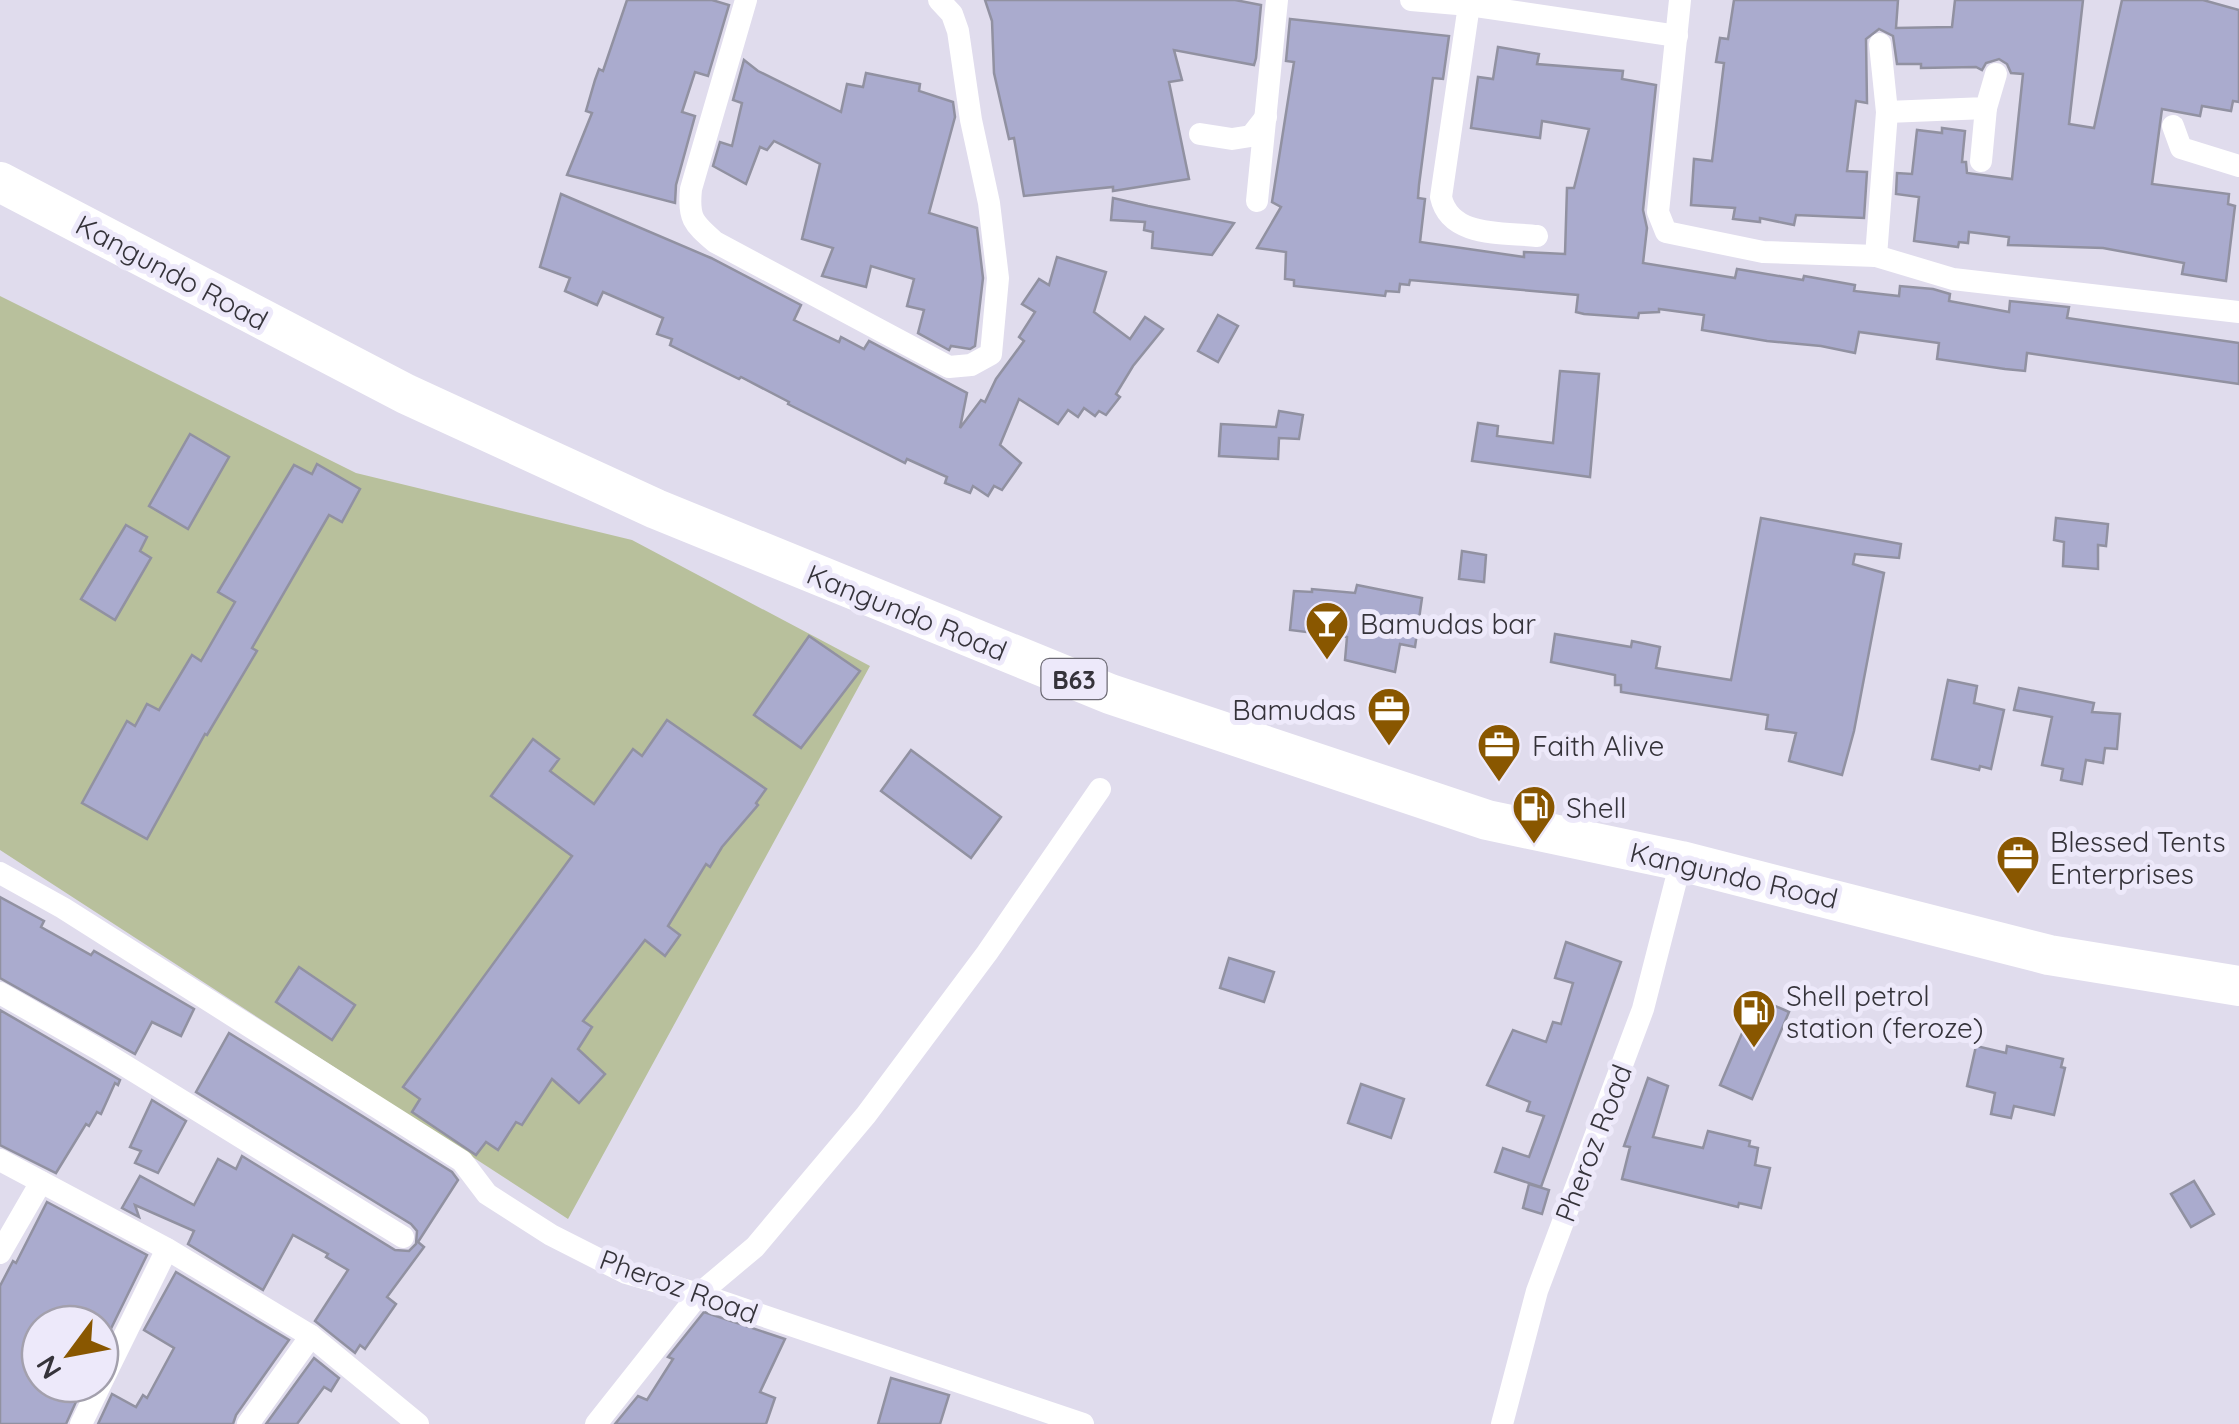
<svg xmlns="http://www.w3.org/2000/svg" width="2239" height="1424" font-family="Quicksand,sans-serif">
<rect width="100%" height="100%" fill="#e0dced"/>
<path fill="#b8c09c" d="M0,296L356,473L632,540L870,666L568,1219L0,850Z"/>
<g fill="#aaabce" stroke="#9191a1" stroke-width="2.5">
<path d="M627,0H712L729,5L708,76L695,72L682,112L695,116L676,185L675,203L567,175L592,113L586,111L595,80L599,69L603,71Z"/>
<path d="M985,0H1235L1261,5L1256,58L1254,65L1174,50L1182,80L1169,82L1189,179L1113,191V187L1024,196L1014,138L1009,139L994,73L992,21Z"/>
<path d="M1734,0H1898L1896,28L1952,27L1955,0H2083L2069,124L2094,128L2122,0H2203L2239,10V102L2233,101L2231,111L2202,106L2200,116L2162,109L2152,184L2229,194L2228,204L2235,206L2226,281L2182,274L2184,263L2103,248L2008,245L2009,237L1969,232L1968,243L1959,242L1958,247L1914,241L1919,197L1896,194L1897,173L1912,174L1917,130L1942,133V128L1965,131L1962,162H1966L1967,173L2012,179L2023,74L2011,73L2007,64L1999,59L1986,63L1982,70L1976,67L1921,68V64H1897L1893,36L1879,29L1866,39L1867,103L1856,101L1847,171L1867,172L1864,218L1796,215L1794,225L1760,218V222L1733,219L1735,208L1691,205L1694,159L1712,161L1724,63L1716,62L1720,38L1728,39Z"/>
<path d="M1290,19L1449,36L1443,79L1433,78L1419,185L1418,198L1425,199L1420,242L1524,257V252L1565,254L1567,188H1574L1589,129L1542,121L1540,138L1471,128L1478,77L1493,79L1498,47L1539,54L1537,64L1623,71L1622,79L1656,85L1643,210L1647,228L1643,263L1735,278L1737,269L1803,280L1804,276L1855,285L1854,291L1899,296L1900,286L1933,289L1950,294L1949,301L2009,312L2010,301L2069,307L2067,318L2239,343V384L2027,353L2025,371L2005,369L1937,359L1939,343L1859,332L1855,353L1821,346L1767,341L1702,330L1704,315L1659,309V312L1639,313L1638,318L1584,314L1576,312L1578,295L1410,280L1409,285L1400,284L1399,292L1386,291L1385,296L1294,286V280L1285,279L1286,252L1257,248L1281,207L1272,202L1294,62L1286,61Z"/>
<path d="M744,60L758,71L841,112L847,84L863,87L866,73L920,84L919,91L953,102L955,117L929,213L977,228L983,278L975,346L970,349L951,346L949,350L918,333L924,310L907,306L914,279L871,266L866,287L822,276L833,248L802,239L820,164L774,141L767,150L760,147L746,184L713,166L720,142L732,146L742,103L733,100Z"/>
<path d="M561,194L711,258L801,305L794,320L839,342L841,337L864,349L869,341L967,393L960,428L981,400L985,402L996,379L1024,341L1019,337L1035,312L1022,304L1039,279L1049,285L1057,257L1106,272L1094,312L1130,339L1145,317L1163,329L1133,366L1116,394L1120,397L1106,415L1099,411L1095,416L1084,408L1078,417L1068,410L1058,424L1019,399L1000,445L1021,463L1002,490L994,486L988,496L973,486L970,493L945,483L947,477L907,459L905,463L788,404L789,402L741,377L739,379L670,345L672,339L657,334L663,318L603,292L597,305L565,291L570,278L540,267Z"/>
<path d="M1113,198L1148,206L1234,223L1212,255L1152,248L1153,232L1144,230L1145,222L1111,220Z"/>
<path d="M1218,315L1238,326L1218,362L1198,351Z"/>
<path d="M1560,371L1599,374L1590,477L1472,461L1478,423L1498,426L1497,436L1553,443Z"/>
<path d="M1279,411L1303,415L1299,439L1279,438L1278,459L1219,456L1221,424L1276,427Z"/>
<path d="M190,434L229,457L188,529L149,506Z"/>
<path d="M317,464L360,489L342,522L329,515L252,648L257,651L207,735L205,734L147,839L82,803L127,721L135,726L147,704L159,710L192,655L201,661L235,602L218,592L294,465L312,474Z"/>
<path d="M1761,518L1901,544L1899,558L1855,554L1853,564L1884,573L1854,731L1842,775L1789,761L1796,733L1766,729L1768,715L1621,692V685H1615V675L1551,662L1555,634L1631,647L1632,641L1660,647L1656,668L1731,680Z"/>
<path d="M2056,518L2108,524L2106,546L2098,545V569L2063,566L2064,542L2054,540Z"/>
<path d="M126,525L147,537L140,551L151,558L115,620L81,599Z"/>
<path d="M1462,551L1486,555L1484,582L1459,579Z"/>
<path d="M1357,585L1422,598L1415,647L1400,644L1395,672L1345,660L1347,637L1290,630L1294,591L1312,592V589L1355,593Z"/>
<path d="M809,636L860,671L801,748L754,715Z"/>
<path d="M1948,680L1977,686L1974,703L2004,710L1991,769L1980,766L1979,770L1932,759Z"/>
<path d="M2019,688L2094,703L2092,712L2120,714L2117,749L2105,748L2103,763L2086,760L2082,784L2061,780L2063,769L2042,765L2052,717L2014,710Z"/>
<path d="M667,720L766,789L756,803L758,805L722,847L710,867L706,864L668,926L680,935L665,956L645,940L583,1021L592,1027L578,1049L605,1074L579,1103L552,1079L522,1125L516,1122L498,1150L486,1142L476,1155L412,1112L420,1099L403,1087L572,856L491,796L533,739L559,759L550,771L594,804L633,749L642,756Z"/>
<path d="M911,750L1001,817L971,858L881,791Z"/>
<path d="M0,897L44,921L41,927L91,955L94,951L194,1009L181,1036L152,1022L135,1054L0,978Z"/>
<path d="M1566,942L1621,962L1541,1187L1495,1172L1503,1148L1529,1157L1544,1116L1527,1111L1530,1102L1487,1085L1513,1030L1546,1042L1553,1022L1561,1024L1573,983L1555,978Z"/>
<path d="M1229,958L1274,972L1264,1002L1220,988Z"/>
<path d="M299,967L355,1005L332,1040L276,1002Z"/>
<path d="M1757,998L1789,1012L1752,1099L1720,1085Z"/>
<path d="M0,1010L120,1080L118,1085L115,1083L101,1114L97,1112L89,1126L86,1124L56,1173L0,1145Z"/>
<path d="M229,1033L452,1172L458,1180L418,1242L424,1247L387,1297L396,1304L365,1349L360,1345L355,1353L315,1321L348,1270L326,1257L328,1254L293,1235L263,1290L188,1244L194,1231L135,1205L139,1217L122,1208L140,1176L194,1205L218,1159L236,1169L242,1156L395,1250L409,1251L416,1244L417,1231L411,1224L196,1092Z"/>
<path d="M1976,1046L2006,1053L2007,1046L2063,1059L2061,1067L2065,1068L2054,1115L2014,1106L2011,1118L1991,1114L1995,1093L1967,1086Z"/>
<path d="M1648,1078L1668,1086L1653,1137L1703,1148L1708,1131L1750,1141L1749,1146L1758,1148L1755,1165L1770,1168L1761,1208L1739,1203L1738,1207L1622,1179L1630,1147L1624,1146Z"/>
<path d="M1361,1084L1404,1099L1391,1138L1348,1123Z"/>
<path d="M152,1100L186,1121L158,1173L135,1163L141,1151L130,1147Z"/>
<path d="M2194,1181L2214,1214L2191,1227L2171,1194Z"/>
<path d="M1529,1184L1549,1190L1542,1214L1523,1208Z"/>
<path d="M47,1202L147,1255L100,1351V1324H40V1384H84L66,1424H0V1286L13,1261L16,1263Z"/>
<path d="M176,1272L289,1340L236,1415L233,1424H98L112,1394L136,1407L143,1395L147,1398L174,1348L144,1330Z"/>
<path d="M704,1312L785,1339L760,1392L775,1398L766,1424H615L638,1396L647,1400L673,1359L668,1357Z"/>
<path d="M314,1358L339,1378L331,1391L324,1387L297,1424H266Z"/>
<path d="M891,1378L949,1395L940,1424H878Z"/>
</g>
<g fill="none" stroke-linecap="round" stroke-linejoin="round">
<g stroke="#fff" stroke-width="22">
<path d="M746,0L691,189C688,218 693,223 715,242L949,367L971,365L991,354L998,278L989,203L971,120L958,31L952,14L939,0"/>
<path d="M1411,0L1469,5L1677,36"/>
<path d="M1680,0L1658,212L1666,232L1763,252L1876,256L1953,279L2239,312"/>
<path d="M1469,5L1441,197C1450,238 1503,232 1537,236"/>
<path d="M1887,112L1986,108L1996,74"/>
<path d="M2173,126L2181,148L2239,166"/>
<path d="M1200,134L1232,139L1251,136L1266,117"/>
<path d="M1981,161L1986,108"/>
<path d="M1257,201L1277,0"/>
<path d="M1876,256L1887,112L1880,44"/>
<path d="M0,873L63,908L462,1161L487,1194L551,1235L626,1273L699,1294L1083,1424"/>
<path d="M0,993L98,1049L403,1237"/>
<path d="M0,1160L167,1249L311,1336L418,1424"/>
<path d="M0,1253L41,1182"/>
<path d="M81,1424L167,1249"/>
<path d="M248,1424L311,1336"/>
<path d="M596,1424L699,1294L755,1247L866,1115L987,953L1100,789"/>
<path d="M1502,1424L1537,1291L1643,1009L1681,861"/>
</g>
<path stroke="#fff" stroke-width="40" d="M0,182L406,394L656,509L1110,694L1487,820L1681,861L2049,955L2239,986"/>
</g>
<defs>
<symbol id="bar-pin" viewBox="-11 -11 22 30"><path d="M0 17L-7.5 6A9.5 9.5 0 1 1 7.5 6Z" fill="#895700" stroke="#ede9fa"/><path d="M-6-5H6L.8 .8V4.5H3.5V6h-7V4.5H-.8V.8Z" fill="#fff"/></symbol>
<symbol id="office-pin" viewBox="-11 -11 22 30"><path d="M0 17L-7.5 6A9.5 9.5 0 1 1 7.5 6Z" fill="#895700" stroke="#ede9fa"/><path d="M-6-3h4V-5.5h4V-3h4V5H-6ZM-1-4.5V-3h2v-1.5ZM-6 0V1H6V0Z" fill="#fff"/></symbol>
<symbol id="fuel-pin" viewBox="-11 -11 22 30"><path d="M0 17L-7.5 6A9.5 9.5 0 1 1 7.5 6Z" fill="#895700" stroke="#ede9fa"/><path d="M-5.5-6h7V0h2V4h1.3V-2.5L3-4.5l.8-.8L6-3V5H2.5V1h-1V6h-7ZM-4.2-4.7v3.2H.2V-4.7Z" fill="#fff"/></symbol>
</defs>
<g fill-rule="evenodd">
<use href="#bar-pin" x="1302" y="598" width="50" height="68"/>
<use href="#office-pin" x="1364" y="684" width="50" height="68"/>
<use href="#office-pin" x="1474" y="720" width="50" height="68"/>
<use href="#fuel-pin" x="1509" y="782" width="50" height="68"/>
<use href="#office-pin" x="1993" y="832" width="50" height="68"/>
<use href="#fuel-pin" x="1729" y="986" width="50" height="68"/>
</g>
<g text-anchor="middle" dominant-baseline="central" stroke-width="10" stroke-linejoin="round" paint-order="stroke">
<rect fill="#ede9fa" stroke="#6c6a74" stroke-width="2.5" x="1041.5" y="659" width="65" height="40" rx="8"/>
<g font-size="25" font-weight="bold" fill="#35333a">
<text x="1074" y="679">B63</text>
</g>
<g font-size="28" fill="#35333a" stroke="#ede9fa">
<text transform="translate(172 272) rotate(28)">Kangundo Road</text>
<text transform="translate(907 612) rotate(22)">Kangundo Road</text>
<text transform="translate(1734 875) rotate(13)">Kangundo Road</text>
<text transform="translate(1593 1143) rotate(-69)">Pheroz Road</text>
<text transform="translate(679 1286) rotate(20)">Pheroz Road</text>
</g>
<g font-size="28" fill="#35333a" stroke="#ede9fa" text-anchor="start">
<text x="1360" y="623">Bamudas bar</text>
<text x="1356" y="709" text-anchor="end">Bamudas</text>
<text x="1532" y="745">Faith Alive</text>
<text x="1566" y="807">Shell</text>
<text x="2050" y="841">Blessed Tents<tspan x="2050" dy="32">Enterprises</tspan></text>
<text x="1786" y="995">Shell petrol<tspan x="1786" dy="32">station (feroze)</tspan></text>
</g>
</g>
<g transform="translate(70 1354) rotate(238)"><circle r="48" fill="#ede9fa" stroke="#a3a0ad" stroke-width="2.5"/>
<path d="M0-8L18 38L0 25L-18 38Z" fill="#895700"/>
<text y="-15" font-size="28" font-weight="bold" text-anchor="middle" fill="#35333a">N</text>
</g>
</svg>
